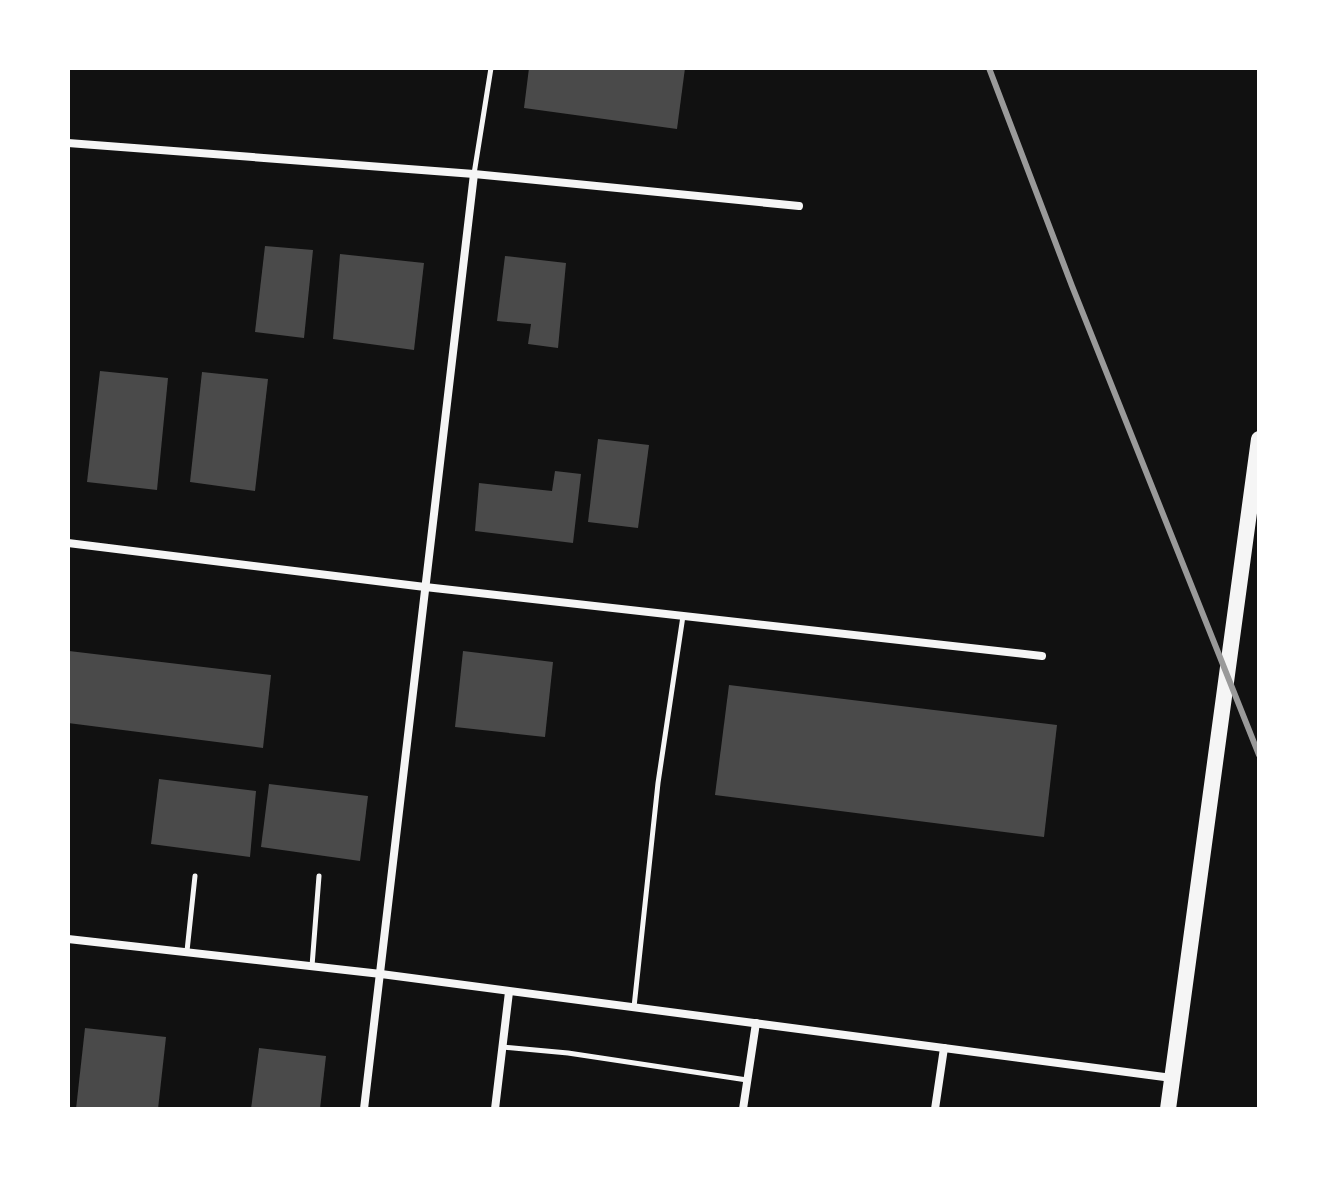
<svg xmlns="http://www.w3.org/2000/svg" width="1327" height="1177" font-family="Quicksand,sans-serif">
<rect width="100%" height="100%" fill="#111"/>
<g fill="#4a4a4a">
<path d="M529,68H685L677,129L524,108Z"/>
<path d="M265,246L313,250L304,338L255,332Z"/>
<path d="M340,254L424,263L414,350L333,339Z"/>
<path d="M505,256L566,263L558,348L528,344L531,324L497,321Z"/>
<path d="M100,371L168,378L157,490L87,482Z"/>
<path d="M202,372L268,379L255,491L190,482Z"/>
<path d="M598,439L649,445L638,528L588,522Z"/>
<path d="M555,471L581,474L573,543L475,531L479,483L552,491Z"/>
<path d="M69,651L271,675L263,748L68,723Z"/>
<path d="M463,651L553,662L545,737L455,727Z"/>
<path d="M729,685L1057,725L1044,837L715,795Z"/>
<path d="M159,779L256,791L250,857L151,844Z"/>
<path d="M269,784L368,796L360,861L261,847Z"/>
<path d="M85,1028L166,1037L158,1109H76Z"/>
<path d="M259,1048L326,1056L320,1109H251Z"/>
</g>
<g fill="none" stroke-linecap="round" stroke-linejoin="round">
<g stroke="#f5f5f5" stroke-width="5">
<path d="M474,174L491,68"/>
<path d="M187,951L195,876"/>
<path d="M312,966L319,876"/>
<path d="M634,1007L658,783L683,616"/>
<path d="M503,1047L568,1053L747,1080"/>
</g>
<g stroke="#f5f5f5" stroke-width="8">
<path d="M68,143L474,174L799,206"/>
<path d="M68,543L425,587L1042,656"/>
<path d="M68,939L381,974L1172,1078"/>
<path d="M364,1109L474,174"/>
<path d="M495,1109L509,992"/>
<path d="M743,1109L756,1023"/>
<path d="M935,1109L944,1048"/>
</g>
<path stroke="#f5f5f5" stroke-width="16" d="M1168,1109L1259,439"/>
<path stroke="#9a9a9a" stroke-width="6" d="M989,68L1072,286L1259,755"/>
</g>
<rect width="1327" height="1177" fill="none" stroke="#ffffff" stroke-width="140"/>
</svg>
